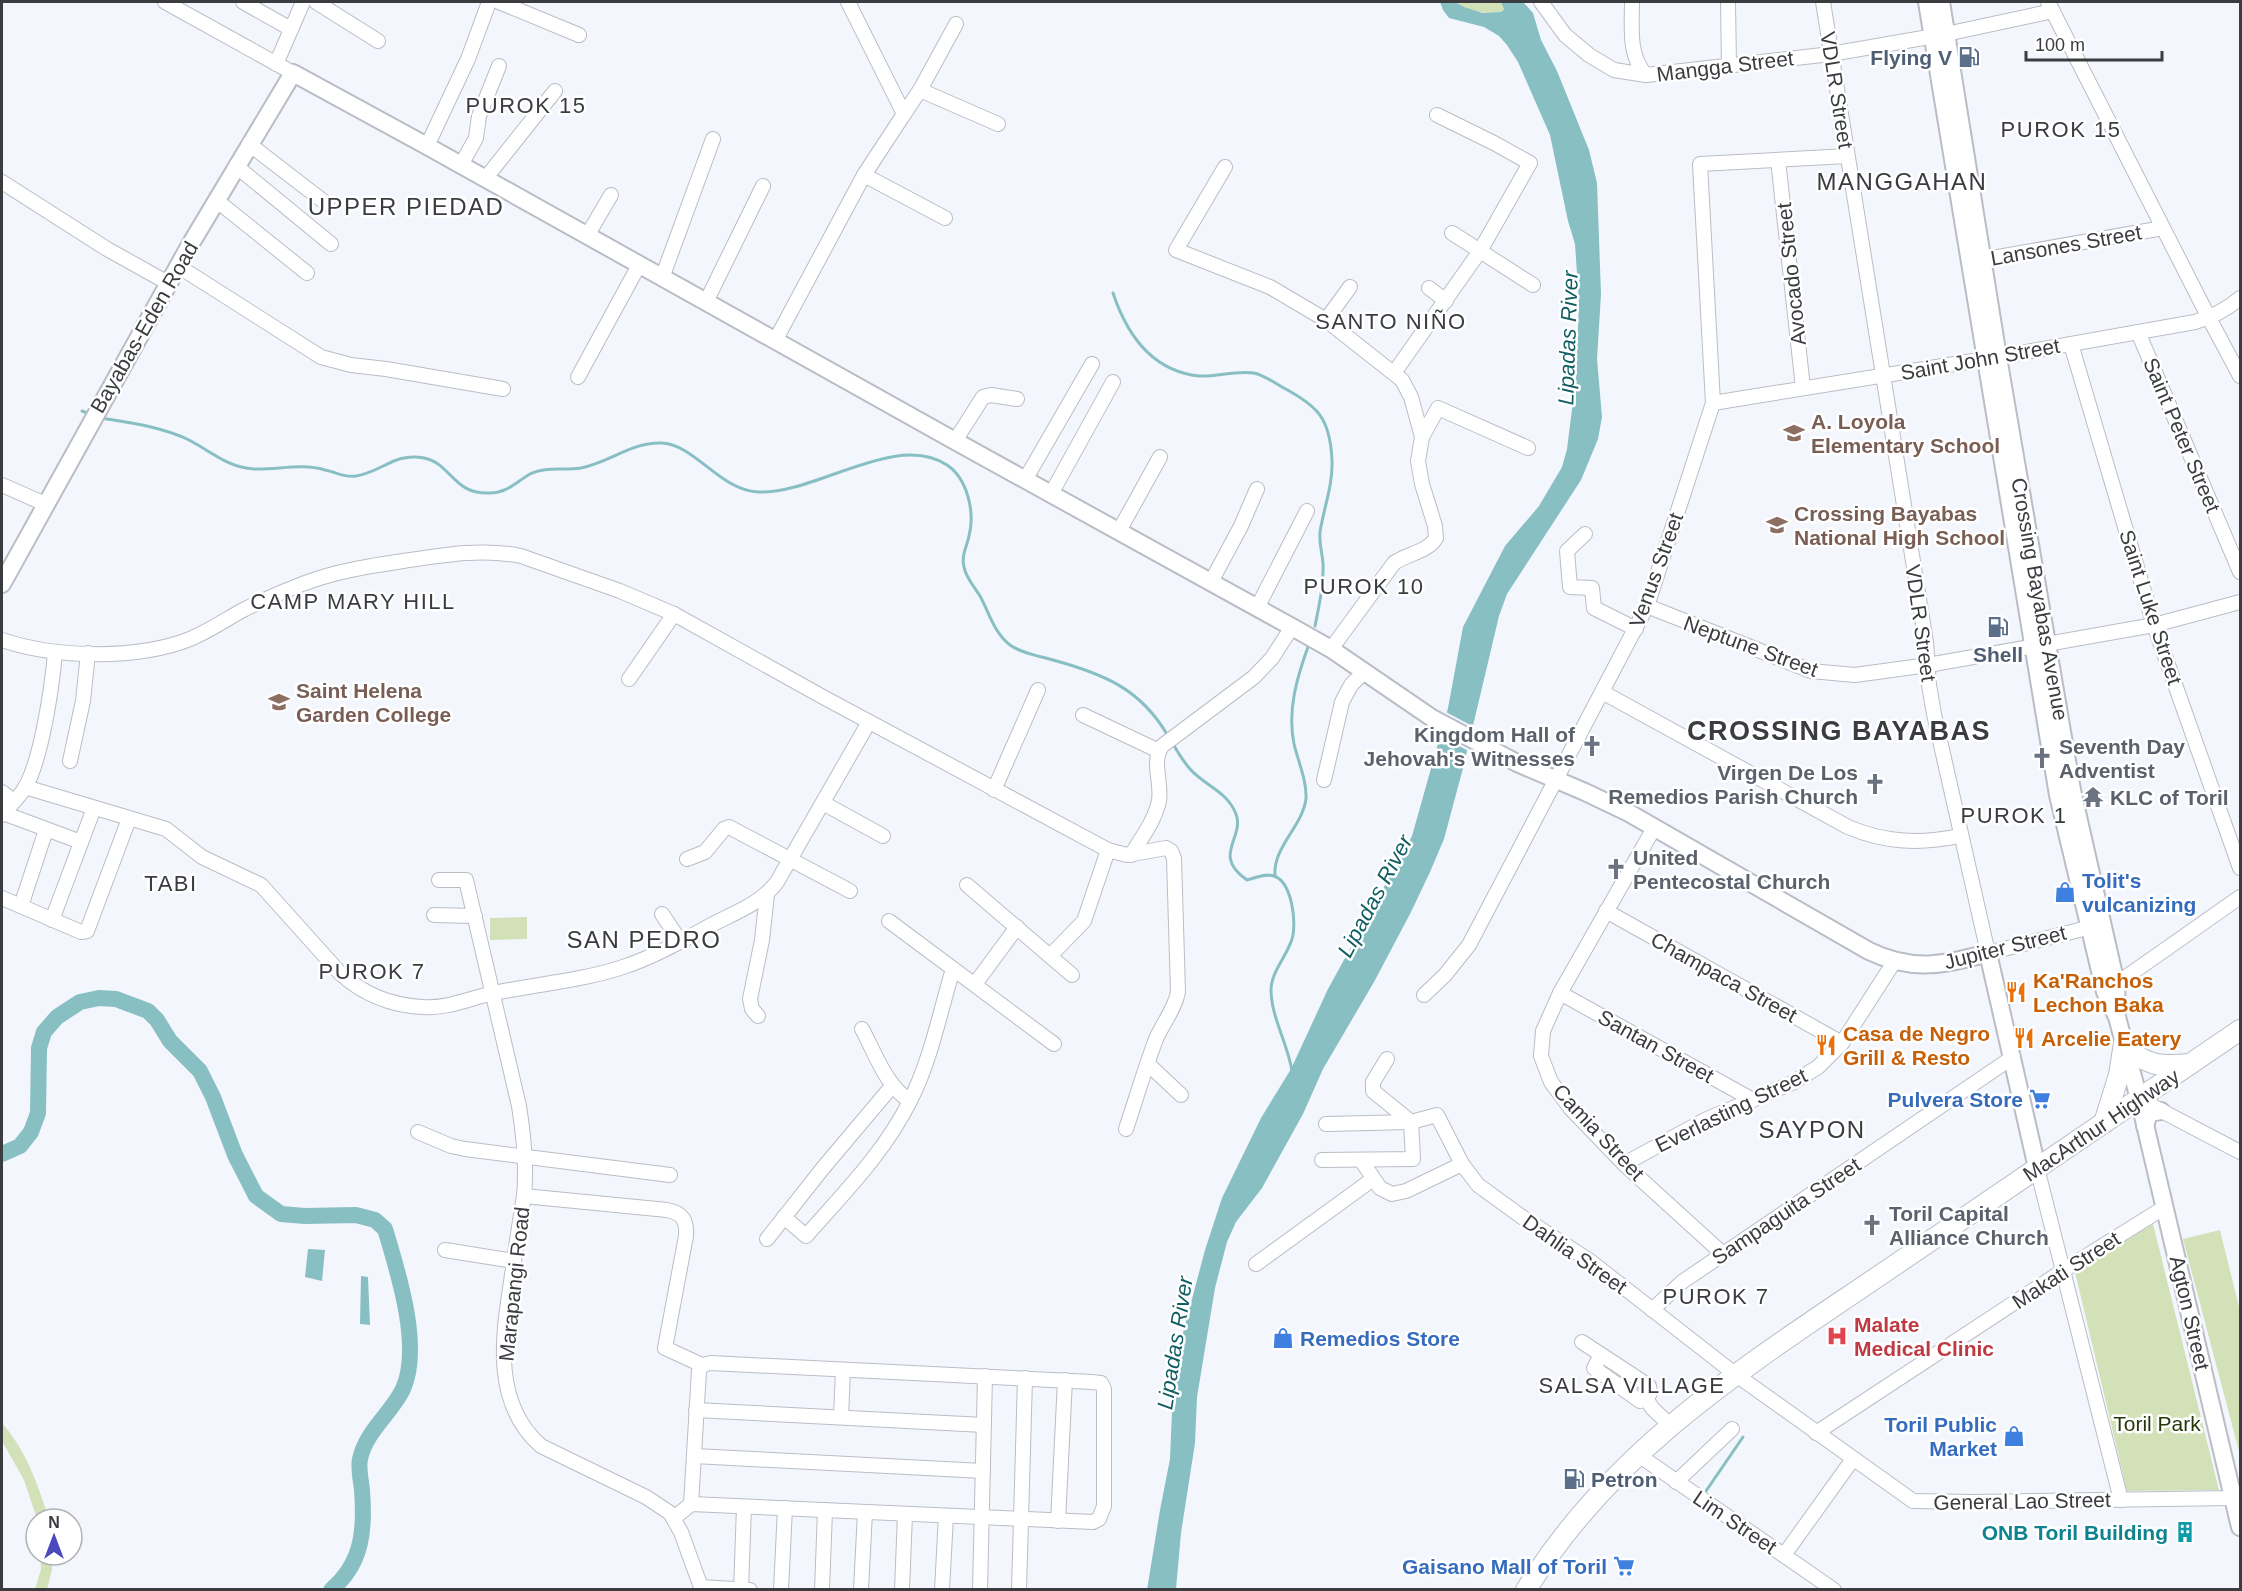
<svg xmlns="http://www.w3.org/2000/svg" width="2242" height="1591" font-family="Helvetica,sans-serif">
<rect width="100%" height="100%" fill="#f4f6fe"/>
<g fill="#d2e1b8">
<path d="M1455,2H1501L1504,8L1501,12C1485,15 1468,11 1455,2Z"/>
<path d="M527,917V939L490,940V918Z"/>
<path d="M2153,1224L2219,1490L2127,1491L2075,1272Z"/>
<path d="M2220,1230L2240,1311V1455L2183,1239Z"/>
<path d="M2,1423C26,1450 38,1485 49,1519H37L24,1480L2,1441Z"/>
<path d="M40,1555H52V1570L47,1589H35L41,1569Z"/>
</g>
<g fill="#87bfc2">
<path d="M1440,2H1455L1464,7L1483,13L1501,12L1504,9L1501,2H1523L1533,13L1541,40L1557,71L1589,150L1597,183L1601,294L1597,359L1602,417L1598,439L1581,480L1507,594L1499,616L1462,772L1444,839L1430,872L1410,914L1374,982L1323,1069L1303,1114L1262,1188L1236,1222L1227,1242L1215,1288L1197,1397L1195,1443L1181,1533L1176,1589L1147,1590L1160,1510L1170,1459L1172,1411L1179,1348L1205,1250L1222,1198L1261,1118L1291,1069L1328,989L1412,836L1448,708L1463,627L1505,546L1539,506L1562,467L1567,449L1576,378L1579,303L1575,244L1568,221L1550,135L1518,62L1507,45L1499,36L1484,27L1449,18L1443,10Z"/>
<path d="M308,1249L325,1250L322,1281L305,1277Z"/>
<path d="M361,1276L368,1277L370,1325L360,1324Z"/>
</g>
<path fill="#f4f6fe" d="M1444,711L1476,728L1470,752L1438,734Z"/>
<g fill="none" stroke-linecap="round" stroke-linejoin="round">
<g stroke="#87bfc2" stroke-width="3">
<path d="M1113,293C1127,335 1152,371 1199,376C1217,377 1236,370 1254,373C1263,375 1274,382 1282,387C1318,406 1330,418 1332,460C1333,485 1324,507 1320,532C1319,543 1322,552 1323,563C1324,584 1319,606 1315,626"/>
<path d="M82,411L87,413"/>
<path d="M101,418C131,423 162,427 189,440C212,452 227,467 254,469C278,470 301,463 325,470C336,472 345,478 356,476C382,472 395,452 424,458C451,463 453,495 490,493C507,493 516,482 530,474C545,466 565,471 581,468C610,462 632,442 661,443C695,444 719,490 758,492C815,495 895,431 947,465C968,479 975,513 969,536C967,546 961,556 964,567C966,578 974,586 980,596C989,612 994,633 1010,645C1023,654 1039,656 1053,660C1104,674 1141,689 1168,736"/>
<path d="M1172,742C1177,751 1183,761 1190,769C1205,786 1227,791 1236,814C1245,838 1211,855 1247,880C1255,878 1265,873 1274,876C1292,882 1297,923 1292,939C1287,956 1271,972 1271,990C1271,1017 1288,1044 1292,1071"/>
<path d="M1275,875C1273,847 1302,827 1306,799C1307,781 1298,761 1294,744C1287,710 1297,677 1309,644"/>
<path d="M1706,1491L1743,1437"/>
</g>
<path stroke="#87bfc2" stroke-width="16" d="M2,1154L20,1146L31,1132L38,1113L39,1048L44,1032L57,1017L80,1002L99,998L116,999L148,1011L157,1020L170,1041L200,1071L213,1097L235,1155L256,1196L281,1214L305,1216L356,1215L375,1220L385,1229C398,1272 422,1347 403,1389C391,1414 366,1431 360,1459C358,1468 361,1480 362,1490C365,1529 363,1563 331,1590"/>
<defs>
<g id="minor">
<path d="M165,2L293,73"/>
<path d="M243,2L291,29"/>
<path d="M316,2L378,41"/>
<path d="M499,2L579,35"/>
<path d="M1541,2L1565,35L1589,55L1614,70L1646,75L1831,54L1946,34L2053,11"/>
<path d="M1632,2C1632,26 1628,56 1646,75"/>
<path d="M1728,2L1729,66"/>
<path d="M1823,2L1926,642L1929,685L1934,714L1988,953L2099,925"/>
<path d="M2048,2L2209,318L2240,376"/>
<path d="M276,64L303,2"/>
<path d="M920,90L998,124"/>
<path d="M904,114L920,90L956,24"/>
<path d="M249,144L327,204"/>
<path d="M427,146L468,59L489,2"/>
<path d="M1778,160L1803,388"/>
<path d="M461,165L476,138L479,116L499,66"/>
<path d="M236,166L331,244"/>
<path d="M1225,167L1176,250L1270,287L1326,320L1402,380L1411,397L1422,437"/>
<path d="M864,175L945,218"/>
<path d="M485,179L555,91"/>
<path d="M2,182L107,249L168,283"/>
<path d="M216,200L307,273"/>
<path d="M1452,233L1533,285"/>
<path d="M587,236L611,195"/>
<path d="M1975,261L2163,228"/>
<path d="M178,266L321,357L351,365L386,369L503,389"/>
<path d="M662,278L713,139"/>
<path d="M1429,288L1446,301"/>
<path d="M706,302L763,186"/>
<path d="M1326,320L1350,287"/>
<path d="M2138,332L2240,572"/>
<path d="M775,341L864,175L904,114L848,2"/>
<path d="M2071,344L2154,625L2240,868"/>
<path d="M1394,373L1480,251L1530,163L1494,143L1437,115"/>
<path d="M578,377L639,265"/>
<path d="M1713,403L1998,357L2195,322C2212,317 2226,310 2240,298"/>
<path d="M955,441L983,397L991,395L1017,399"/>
<path d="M1025,480L1092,364"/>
<path d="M2,485L45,504"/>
<path d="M1051,494L1113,382"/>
<path d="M1119,531L1160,457"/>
<path d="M1585,534L1567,551L1570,587L1592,588L1594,608L1636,629"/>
<path d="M1211,582L1241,526L1257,489"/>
<path d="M1647,606L1811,671L1855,675L1928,665L2154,625L2240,602"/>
<path d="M1257,608L1307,511"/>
<path d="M2,640C55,658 137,660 190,639C209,631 225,620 243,610C263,600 284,591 305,583C337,571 370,566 403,561C443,555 481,548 521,556L620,591L674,614L823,697L1108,850L1127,855L1166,848L1171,851L1174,858L1178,992C1175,1009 1163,1023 1156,1039C1145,1068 1136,1099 1126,1129"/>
<path d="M1331,649L1394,563C1406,554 1428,552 1436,538L1435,526L1422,484L1418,461L1422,437L1438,408L1528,448"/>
<path d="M629,679L674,614"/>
<path d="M1604,693L1848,827C1886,843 1920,844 1960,836"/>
<path d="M1083,715L1159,751"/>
<path d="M70,761L83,701L88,653"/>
<path d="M1324,780L1342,702L1351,685L1364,672"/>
<path d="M25,787L166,829L202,857L261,885L340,973C364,995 390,1005 422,1007C447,1009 470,998 494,993C537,984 581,981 623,967C656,956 687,938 717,922C739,911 762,902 777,882L869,722"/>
<path d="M994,790L1038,690"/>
<path d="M2,792L13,801"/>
<path d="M823,803L883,836"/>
<path d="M3,813L81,842"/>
<path d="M2,815C9,806 20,797 26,786C42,756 52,687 55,653"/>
<path d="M1654,828L1560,993L1543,1031L1541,1056L1551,1082L1571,1109L1624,1164L1723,1254"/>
<path d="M1131,855C1141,839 1155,820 1159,801C1162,782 1151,762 1162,746L1254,677L1272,658L1292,627"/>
<path d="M687,859L705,852L724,829L729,827L850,891"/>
<path d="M439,880H466L519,1106C524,1137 527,1165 524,1196C519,1225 515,1254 511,1282C502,1339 493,1404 541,1446L646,1497L670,1513L681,1532L702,1590"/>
<path d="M967,885L1072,975"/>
<path d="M2,898L81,932L87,931L129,819"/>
<path d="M21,906L46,830"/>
<path d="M1606,911L1842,1043"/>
<path d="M662,914L680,941"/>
<path d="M434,915L475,916"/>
<path d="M52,920L94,808"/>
<path d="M889,921L1054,1044"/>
<path d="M1050,956L1084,921L1108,850"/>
<path d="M975,984L1017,927"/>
<path d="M2109,989L2240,897"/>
<path d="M1560,993L1753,1100"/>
<path d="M1424,995L1445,975L1469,945L1647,606L1713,403L1700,164L1847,156"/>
<path d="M758,1016L752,1009L750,999L762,940L767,894"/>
<path d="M862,1029C875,1053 886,1086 910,1101"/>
<path d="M1148,1064L1181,1095"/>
<path d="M2139,1099L2240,1152"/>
<path d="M1326,1124L1411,1122L1437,1115L1462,1164L1478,1185L1522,1217L1590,1261L1735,1374L1913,1501L1974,1502L2233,1498L2240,1493"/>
<path d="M418,1132L451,1146L465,1149L670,1175"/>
<path d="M1322,1160L1413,1159L1411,1122L1373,1091V1082L1387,1059"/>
<path d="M1361,1160L1380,1188L1392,1194L1406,1191L1462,1164"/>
<path d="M1624,1164L1707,1119L1792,1083L1818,1067L1842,1043L1894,962"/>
<path d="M2037,1168L2121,1500"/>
<path d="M524,1196L667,1210C683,1213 687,1221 686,1236L665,1348L702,1365L711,1363L1092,1382L1101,1383L1104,1389V1506L1099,1519L1093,1522L691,1504L674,1518"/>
<path d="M784,1217L806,1236C844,1193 885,1152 911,1099C931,1059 940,1012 953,969"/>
<path d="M767,1239L823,1168L893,1085"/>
<path d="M445,1250L514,1261"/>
<path d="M1256,1264L1373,1179"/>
<path d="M1652,1310L1682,1282L2013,1057"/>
<path d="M1582,1342L1649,1386L1650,1393L1646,1399L1653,1409L1670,1425"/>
<path d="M1601,1355L1594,1368L1640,1401L1646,1399"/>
<path d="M696,1410L984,1425"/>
<path d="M841,1417L843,1370"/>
<path d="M1816,1433L2064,1270L2165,1207"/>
<path d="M1637,1454L1834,1590"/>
<path d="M694,1456L983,1471"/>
<path d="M1676,1482L1732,1429"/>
<path d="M691,1504L699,1371L702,1365"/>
<path d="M1058,1521L1065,1380"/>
<path d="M1784,1555L1853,1459"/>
<path d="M701,1587L750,1590"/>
<path d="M741,1590L744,1507"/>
<path d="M781,1590L785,1508"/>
<path d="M822,1590L825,1510"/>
<path d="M861,1590L865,1512"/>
<path d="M902,1590L905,1514"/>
<path d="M942,1590L946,1516"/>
<path d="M980,1590L985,1376"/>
<path d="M1019,1590L1025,1378"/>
</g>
<g id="major">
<path d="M1927,2L2058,795L2105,992L2117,1017L2139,1099L2240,1527"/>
<path d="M1941,2L1998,357L2072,790L2116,984L2117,1010"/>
<path d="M2,584L190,245L293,73L427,146L955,441L1292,627L1331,649L1432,718L1517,763L1585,792L1629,813L1869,951C1912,972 1945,965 1988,953L2037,1168"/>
<path d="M2145,1126L2149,1113L2161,1111"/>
</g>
<g id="highway">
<path d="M2124,1043C2143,1066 2161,1067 2190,1064"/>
<path d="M2104,1123L2119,1075L2124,1043"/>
<path d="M1526,1590C1617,1443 1756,1360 1895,1265C2010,1186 2125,1108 2240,1030"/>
</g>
</defs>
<use href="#minor" stroke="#babdc6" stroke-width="16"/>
<use href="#major" stroke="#babdc6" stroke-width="20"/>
<use href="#highway" stroke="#babdc6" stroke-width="22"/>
<use href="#minor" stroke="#fff" stroke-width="14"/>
<use href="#major" stroke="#fff" stroke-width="16"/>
<use href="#highway" stroke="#fff" stroke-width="20"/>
</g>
<defs>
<symbol id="fuel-bare" viewBox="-9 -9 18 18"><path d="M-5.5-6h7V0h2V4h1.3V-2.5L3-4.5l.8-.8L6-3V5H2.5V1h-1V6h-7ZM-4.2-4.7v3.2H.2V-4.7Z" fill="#5c6f8a" stroke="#fff" stroke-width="2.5" paint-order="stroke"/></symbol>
<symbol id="school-bare" viewBox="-9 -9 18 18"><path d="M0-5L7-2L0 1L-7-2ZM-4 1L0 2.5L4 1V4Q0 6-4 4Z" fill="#8d6e63" stroke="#fff" stroke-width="2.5" paint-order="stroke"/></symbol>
<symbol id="university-bare" viewBox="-9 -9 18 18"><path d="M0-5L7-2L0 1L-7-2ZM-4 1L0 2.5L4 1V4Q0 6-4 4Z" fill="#8d6e63" stroke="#fff" stroke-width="2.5" paint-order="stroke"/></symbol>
<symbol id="church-bare" viewBox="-9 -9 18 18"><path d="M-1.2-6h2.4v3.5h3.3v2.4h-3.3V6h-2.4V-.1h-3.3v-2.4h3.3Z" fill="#6b7280" stroke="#fff" stroke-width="2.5" paint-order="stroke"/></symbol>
<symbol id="temple-bare" viewBox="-9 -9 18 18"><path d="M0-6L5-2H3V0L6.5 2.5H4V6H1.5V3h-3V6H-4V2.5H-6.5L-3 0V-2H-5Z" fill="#6b7280" stroke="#fff" stroke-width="2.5" paint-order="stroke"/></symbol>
<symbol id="shop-bare" viewBox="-9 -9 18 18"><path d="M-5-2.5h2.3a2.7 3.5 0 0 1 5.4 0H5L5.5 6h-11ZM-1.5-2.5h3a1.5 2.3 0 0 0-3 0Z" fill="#3f7fe0" stroke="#fff" stroke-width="2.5" paint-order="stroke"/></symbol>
<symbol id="restaurant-bare" viewBox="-9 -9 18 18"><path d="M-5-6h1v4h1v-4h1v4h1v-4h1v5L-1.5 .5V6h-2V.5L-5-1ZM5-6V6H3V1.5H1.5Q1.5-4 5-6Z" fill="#e8710a" stroke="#fff" stroke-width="2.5" paint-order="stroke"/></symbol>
<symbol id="supermarket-bare" viewBox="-9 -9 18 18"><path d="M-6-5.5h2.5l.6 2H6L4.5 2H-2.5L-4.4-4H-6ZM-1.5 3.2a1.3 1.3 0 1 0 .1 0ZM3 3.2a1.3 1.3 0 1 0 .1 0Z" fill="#3f7fe0" stroke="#fff" stroke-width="2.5" paint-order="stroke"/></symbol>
<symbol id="hospital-bare" viewBox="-9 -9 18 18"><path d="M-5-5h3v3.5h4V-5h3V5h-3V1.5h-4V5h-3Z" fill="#e0444e" stroke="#fff" stroke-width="2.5" paint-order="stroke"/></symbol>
<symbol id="building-bare" viewBox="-9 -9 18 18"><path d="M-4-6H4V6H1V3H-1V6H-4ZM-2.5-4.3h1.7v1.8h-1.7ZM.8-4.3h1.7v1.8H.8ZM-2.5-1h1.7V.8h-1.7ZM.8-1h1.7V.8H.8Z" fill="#0f9aa8" stroke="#fff" stroke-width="2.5" paint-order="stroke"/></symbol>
</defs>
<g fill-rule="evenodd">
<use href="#fuel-bare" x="1954" y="42" width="30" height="30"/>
<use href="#school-bare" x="1779" y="418" width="30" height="30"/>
<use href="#school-bare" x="1762" y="510" width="30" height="30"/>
<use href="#fuel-bare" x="1983" y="612" width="30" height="30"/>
<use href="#university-bare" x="264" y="687" width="30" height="30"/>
<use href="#church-bare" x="1577" y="731" width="30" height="30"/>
<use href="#church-bare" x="2027" y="743" width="30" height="30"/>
<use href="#church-bare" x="1860" y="769" width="30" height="30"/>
<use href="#temple-bare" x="2078" y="782" width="30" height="30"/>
<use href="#church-bare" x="1601" y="854" width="30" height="30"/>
<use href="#shop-bare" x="2050" y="877" width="30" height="30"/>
<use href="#restaurant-bare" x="2001" y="977" width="30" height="30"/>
<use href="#restaurant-bare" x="2009" y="1023" width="30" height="30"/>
<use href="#restaurant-bare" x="1811" y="1030" width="30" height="30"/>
<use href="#supermarket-bare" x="2025" y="1084" width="30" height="30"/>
<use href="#church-bare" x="1857" y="1210" width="30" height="30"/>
<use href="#hospital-bare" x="1822" y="1321" width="30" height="30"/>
<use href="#shop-bare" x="1268" y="1323" width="30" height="30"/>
<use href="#shop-bare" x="1999" y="1421" width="30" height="30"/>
<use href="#fuel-bare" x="1559" y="1464" width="30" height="30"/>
<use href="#building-bare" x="2170" y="1517" width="30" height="30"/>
<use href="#supermarket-bare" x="1609" y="1551" width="30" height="30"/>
</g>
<g text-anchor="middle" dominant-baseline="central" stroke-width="5" stroke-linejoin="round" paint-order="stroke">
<g font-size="21" font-weight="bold" fill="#4e5e75" stroke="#fff" text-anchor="end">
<text x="1952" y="57">Flying V</text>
<text x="1998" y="654" text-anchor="middle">Shell</text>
<text x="1591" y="1479" text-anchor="start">Petron</text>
</g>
<g font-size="21" fill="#3b3c40" stroke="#fff">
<text transform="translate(1725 66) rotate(-7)">Mangga Street</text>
<text transform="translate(1837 90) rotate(81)">VDLR Street</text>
<text transform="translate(2066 245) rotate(-10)">Lansones Street</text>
<text transform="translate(1791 274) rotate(-96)">Avocado Street</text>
<text transform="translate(144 327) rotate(-60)">Bayabas-Eden Road</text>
<text transform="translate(1980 359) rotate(-10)">Saint John Street</text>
<text transform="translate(2182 435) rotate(67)">Saint Peter Street</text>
<text transform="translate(1656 570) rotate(-70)">Venus Street</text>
<text transform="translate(2040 599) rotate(80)">Crossing Bayabas Avenue</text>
<text transform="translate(2151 607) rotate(72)">Saint Luke Street</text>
<text transform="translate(1921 623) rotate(82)">VDLR Street</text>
<text transform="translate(1751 646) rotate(20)">Neptune Street</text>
<text transform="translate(2005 947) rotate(-14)">Jupiter Street</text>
<text transform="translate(1724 977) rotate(29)">Champaca Street</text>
<text transform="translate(1656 1046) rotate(29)">Santan Street</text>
<text transform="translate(1731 1110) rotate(-26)">Everlasting Street</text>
<text transform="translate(2101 1125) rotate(-34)">MacArthur Highway</text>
<text transform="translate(1599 1132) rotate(47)">Camia Street</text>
<text transform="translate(1786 1211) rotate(-34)">Sampaguita Street</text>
<text transform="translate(1575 1254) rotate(35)">Dahlia Street</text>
<text transform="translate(2066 1270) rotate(-33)">Makati Street</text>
<text transform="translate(514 1284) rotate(-84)">Marapangi Road</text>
<text transform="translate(2190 1313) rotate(77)">Agton Street</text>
<text transform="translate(2022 1501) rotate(-1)">General Lao Street</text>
<text transform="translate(1735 1522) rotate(34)">Lim Street</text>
</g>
<g font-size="21" font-weight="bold" fill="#785e54" stroke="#fff" text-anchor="start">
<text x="1811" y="421">A. Loyola<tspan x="1811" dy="24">Elementary School</tspan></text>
<text x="1794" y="513">Crossing Bayabas<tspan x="1794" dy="24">National High School</tspan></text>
<text x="296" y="690">Saint Helena<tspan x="296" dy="24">Garden College</tspan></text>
</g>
<g font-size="21" font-weight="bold" fill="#5b616d" stroke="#fff" text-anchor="start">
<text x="1575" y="734" text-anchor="end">Kingdom Hall of<tspan x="1575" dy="24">Jehovah's Witnesses</tspan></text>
<text x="2059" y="746">Seventh Day<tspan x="2059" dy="24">Adventist</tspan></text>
<text x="1858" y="772" text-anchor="end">Virgen De Los<tspan x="1858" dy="24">Remedios Parish Church</tspan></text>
<text x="2110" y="797">KLC of Toril</text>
<text x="1633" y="857">United<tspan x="1633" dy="24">Pentecostal Church</tspan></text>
<text x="1889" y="1213">Toril Capital<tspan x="1889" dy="24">Alliance Church</tspan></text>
</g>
<g font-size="21" font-weight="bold" fill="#366cbe" stroke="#fff" text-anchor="end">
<text x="2082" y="880" text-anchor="start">Tolit's<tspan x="2082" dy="24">vulcanizing</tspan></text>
<text x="2023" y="1099">Pulvera Store</text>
<text x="1300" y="1338" text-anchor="start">Remedios Store</text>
<text x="1997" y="1424">Toril Public<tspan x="1997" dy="24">Market</tspan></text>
<text x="1607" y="1566">Gaisano Mall of Toril</text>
</g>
<g font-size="21" font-weight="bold" fill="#c56008" stroke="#fff" text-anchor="start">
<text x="2033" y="980">Ka'Ranchos<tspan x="2033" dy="24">Lechon Baka</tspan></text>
<text x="1843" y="1033">Casa de Negro<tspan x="1843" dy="24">Grill &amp; Resto</tspan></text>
<text x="2041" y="1038">Arcelie Eatery</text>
</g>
<g font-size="21" font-weight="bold" fill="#be3a42" stroke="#fff" text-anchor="start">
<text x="1854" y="1324">Malate<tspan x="1854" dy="24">Medical Clinic</tspan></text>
</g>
<g font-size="21" fill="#293607" stroke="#fff">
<text x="2157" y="1423">Toril Park</text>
</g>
<g font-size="21" font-weight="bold" fill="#0d838f" stroke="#fff" text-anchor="end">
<text x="2168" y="1532">ONB Toril Building</text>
</g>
<g font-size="22" letter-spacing="1.5" fill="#3b3c40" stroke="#fff">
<text x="526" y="105">PUROK 15</text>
<text x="2061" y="129">PUROK 15</text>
<text x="1391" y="321">SANTO NIÑO</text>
<text x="1364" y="586">PUROK 10</text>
<text x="353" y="601">CAMP MARY HILL</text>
<text x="2014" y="815">PUROK 1</text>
<text x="171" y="883">TABI</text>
<text x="372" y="971">PUROK 7</text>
<text x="1716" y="1296">PUROK 7</text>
<text x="1632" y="1385">SALSA VILLAGE</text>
</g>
<g font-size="22" font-style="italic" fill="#105e63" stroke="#fff">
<text transform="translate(1568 338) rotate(-88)">Lipadas River</text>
<text transform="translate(1375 896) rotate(-62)">Lipadas River</text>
<text transform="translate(1175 1343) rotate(-81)">Lipadas River</text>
</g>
<g font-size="24" letter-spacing="1.5" fill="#3b3c40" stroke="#fff">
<text x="1902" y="181">MANGGAHAN</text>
<text x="406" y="206">UPPER PIEDAD</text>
<text x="644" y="939">SAN PEDRO</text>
<text x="1812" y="1129">SAYPON</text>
</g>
<g font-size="27" font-weight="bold" letter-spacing="1.5" fill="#3b3c40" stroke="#fff">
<text x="1839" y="731">CROSSING BAYABAS</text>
</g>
</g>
<rect width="2242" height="1591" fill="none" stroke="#3b3c40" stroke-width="6"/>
<g transform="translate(54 1537)"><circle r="28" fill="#ffffff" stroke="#b1b1b3" stroke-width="1.5"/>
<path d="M0-4.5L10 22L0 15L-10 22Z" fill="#4a49bf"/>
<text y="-9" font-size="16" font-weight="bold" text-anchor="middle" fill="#3b3c40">N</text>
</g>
<path d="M2026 51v9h136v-9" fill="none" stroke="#3b3c40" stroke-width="3"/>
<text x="2035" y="51" font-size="18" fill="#3b3c40" stroke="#ffffff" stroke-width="4.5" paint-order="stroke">100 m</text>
</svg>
